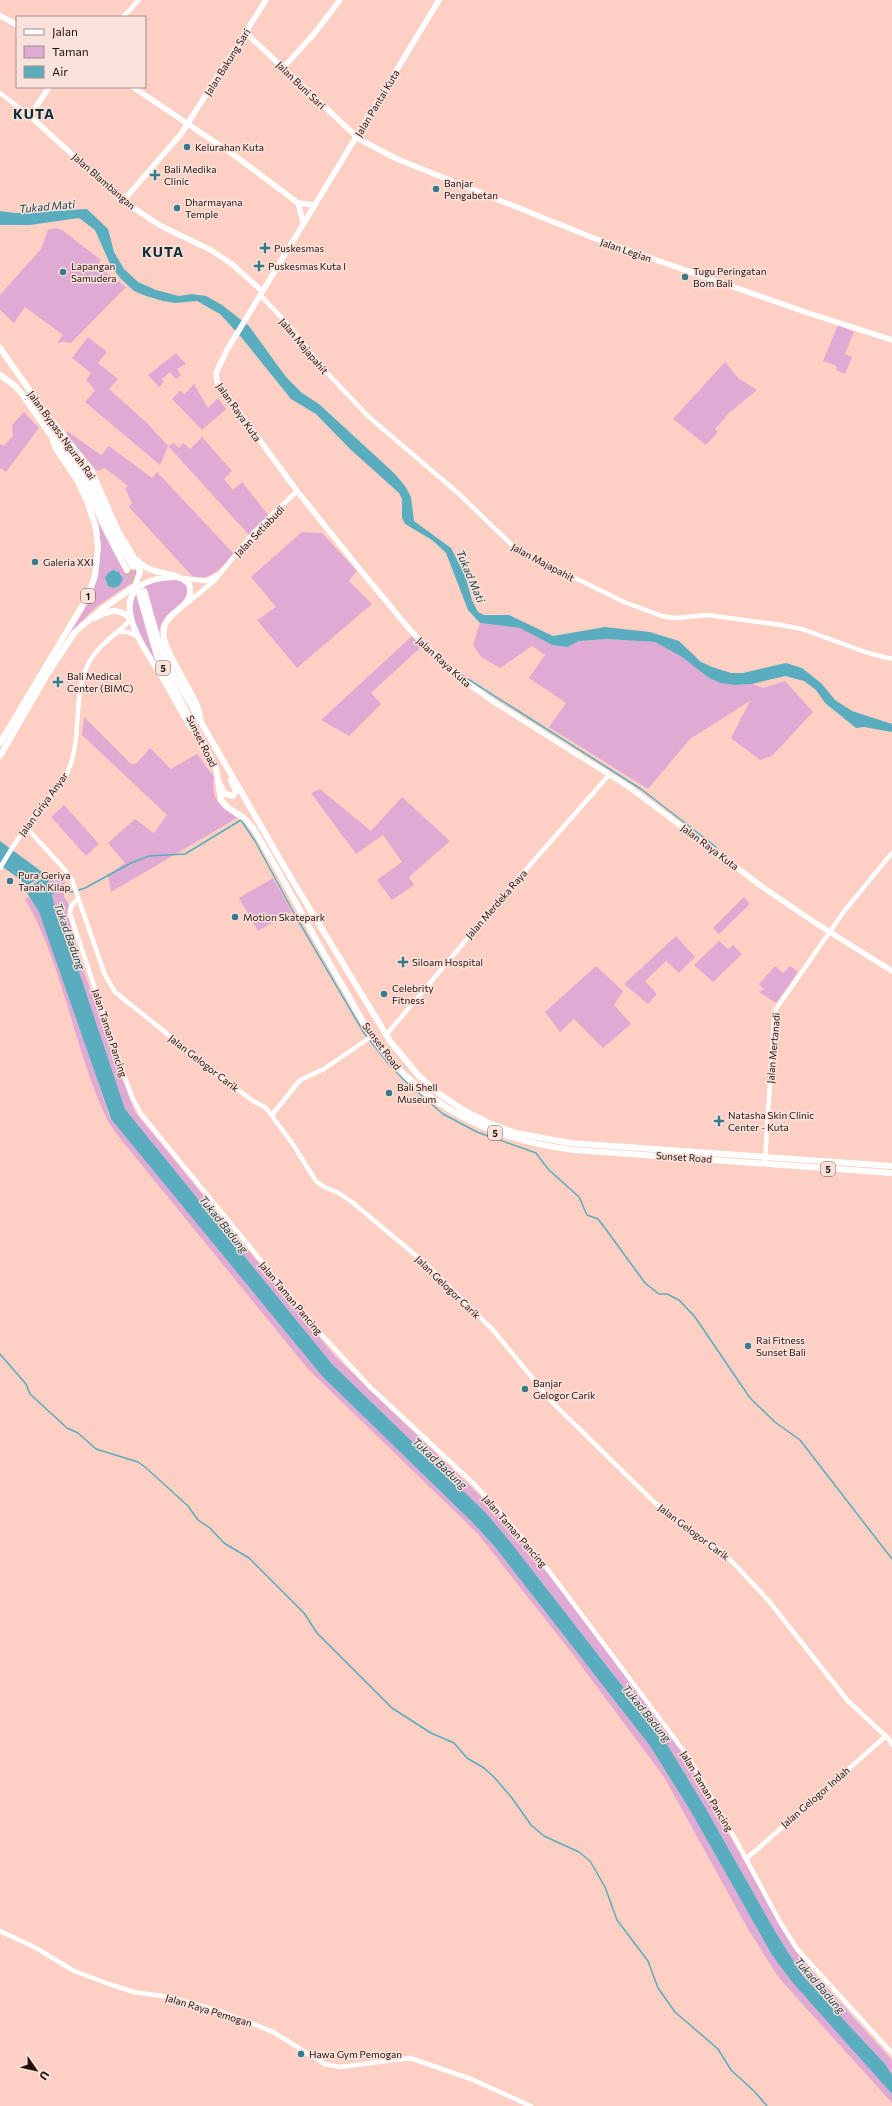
<svg xmlns="http://www.w3.org/2000/svg" width="892" height="2106" font-family="Commissioner,sans-serif">
<rect width="100%" height="100%" fill="#fecfc3"/>
<g fill="#dfabd4" fill-rule="evenodd">
<path d="M55,228L62,230L101,260L97,266L126,287L71,343L63,342L57,343L63,335L25,307L14,323L0,310V295L41,249L48,230Z"/>
<path d="M838,325L854,332L845,354L852,357L845,374L836,370L837,366L823,361Z"/>
<path d="M88,337L107,352L98,363L118,379L109,389L148,424L168,446L174,443L179,448L183,443L190,449L202,437L232,471L224,479L233,490L242,482L269,516L249,535L168,446L160,465L85,402L95,390L86,380L91,373L72,358Z"/>
<path d="M176,353L186,364L177,369L181,375L176,379L170,372L162,379L164,382L159,387L148,375Z"/>
<path d="M725,362L738,378L757,390L729,413L715,429L718,432L706,445L673,419Z"/>
<path d="M194,384L208,408L218,398L226,409L202,430L172,399L180,391L185,394Z"/>
<path d="M24,412L39,428L6,472L0,468V444L4,446L13,436L12,425Z"/>
<path d="M67,431L101,455L109,446L152,478L157,472L234,554C221,567 211,582 192,576L129,507L132,503L125,488L128,486L105,468L97,471L66,434Z"/>
<path d="M98,523L125,571L136,566V577L133,582L96,607L70,633C96,594 105,570 98,523ZM116,570L121,574L119,586L114,588L107,584L105,578Z"/>
<path d="M302,532L322,533L357,571L349,581L372,604L297,668L257,620L276,607L251,577Z"/>
<path d="M170,579L185,582L188,590L186,600L167,615L161,624L159,633L147,589L136,594L151,647L160,669C147,645 113,605 146,584C152,581 163,580 170,579Z"/>
<path d="M480,623L520,628L552,645L567,647L579,641L606,639L655,642L682,657L709,678L735,685L752,684L763,688L785,681L813,712L772,756L760,760L731,738L750,701L690,739L648,789L549,727L566,703L529,678L545,655L532,646L500,668L481,657L473,645Z"/>
<path d="M412,636L421,647L371,693L381,704L349,736L321,720Z"/>
<path d="M84,717L131,764L137,763L150,748L171,769L197,754L214,777C211,801 219,804 237,818L111,892L108,875L125,863L108,843L135,819L154,833L167,815L82,735Z"/>
<path d="M320,789L371,831L402,797L450,841L409,877L414,885L392,900L377,880L402,862L383,835L356,854L311,793Z"/>
<path d="M64,805L99,844L86,856L51,817Z"/>
<path d="M47,875L65,881L64,897L70,906L67,912L75,944L105,1034L135,1112L334,1355L501,1516L552,1579L682,1751L791,1944L808,1967L892,2060V2075L885,2064L803,1976L776,1933L705,1807L665,1741L512,1544L487,1514L332,1364L125,1109L60,915L54,904Z"/>
<path d="M273,878L292,912L258,931L239,898Z"/>
<path d="M29,897L39,912L69,994L109,1116L322,1376L475,1525L495,1547L650,1746L690,1810L772,1955L892,2094V2103L779,1978L748,1929L664,1777L568,1648L478,1534L308,1369L123,1142C117,1134 110,1126 106,1117C73,1047 64,966 25,899Z"/>
<path d="M744,897L750,904L719,934L713,928Z"/>
<path d="M676,936L695,957L679,973L666,961L645,981L657,994L648,1004L624,984Z"/>
<path d="M719,941L728,949L733,945L742,954L713,982L694,965Z"/>
<path d="M596,966L623,991L614,1005L631,1024L603,1048L574,1019L560,1032L545,1012Z"/>
<path d="M775,966L783,973L790,966L798,972L776,1003L759,992L764,989L759,984Z"/>
</g>
<g fill="#5aadbf">
<path d="M87,209L108,229L114,252L124,269L138,282L156,290L179,296L192,294L206,296L222,305L249,326L286,377L302,393L319,404L394,473L405,486L411,497L414,521L451,548L465,575L472,600L478,612L484,615H509L553,636L605,627L650,632L679,641L701,662L712,667L731,673H743L786,663L802,668L821,683L835,700L852,711L892,724V732L864,727L856,728L825,703L816,690L804,681L785,676L752,684L735,685L721,683L709,678L682,657L655,642L606,639L579,641L567,647L552,645L520,628L480,623L468,610L446,553L432,540L405,524L402,518V499L399,493L350,449L316,414L291,399L242,338L220,314L197,301L175,303L163,301L146,296L134,291L121,279L111,266L95,230L79,218L30,225H0V211L15,213Z"/>
<path d="M113,570L119,572L123,579L119,586L114,588L108,586L105,578L108,573Z"/>
<path d="M0,841L45,874L25,887L21,880L0,865Z"/>
<path d="M47,875L54,904L60,915L125,1109L332,1364L487,1514L512,1544L665,1741L705,1807L776,1933L803,1976L885,2064L892,2075V2094L793,1983L772,1955L690,1810L650,1746L495,1547L475,1525L322,1376L111,1119L39,912L25,890Z"/>
</g>
<g fill="none" stroke-linecap="round" stroke-linejoin="round">
<g stroke="#5aadbf" stroke-width="1.5">
<path d="M460,674L641,789L716,847"/>
<path d="M51,894L59,890L72,892L85,888L131,863L149,856L185,854L241,820L255,841L295,915L364,1033L388,1063L406,1082L443,1114L477,1132L536,1153L548,1169L579,1197L587,1215L598,1219L605,1228L645,1283L659,1294H667L679,1300L695,1317L750,1398L775,1422L800,1440L892,1559"/>
<path d="M0,1354L26,1384L30,1394L67,1428L78,1433L96,1449L138,1462L145,1467L188,1506L198,1520L210,1528L224,1543L249,1558L304,1613L317,1633L392,1708L431,1733L454,1743L467,1758L484,1768L494,1777L512,1798L531,1825L544,1836L579,1852L590,1861L605,1887L617,1920L648,1961L658,1988L675,2012L718,2049L731,2070L755,2092L767,2106"/>
</g>
<g stroke="#ddb2a8" stroke-width="6" stroke-dasharray="6 3" stroke-linecap="butt">
<path d="M133,567L143,589"/>
<path d="M127,570L137,588"/>
</g>
<g stroke="#fff" stroke-width="4.5">
<path d="M123,17L139,0"/>
<path d="M0,93L30,116"/>
<path d="M260,295L284,320L328,374L369,417L458,493L516,549L624,602L662,616L674,618L708,615L781,625L802,629L868,653L892,659"/>
<path d="M182,578L206,581L217,575"/>
<path d="M186,604L215,580L254,532L297,491"/>
<path d="M120,632H128L137,636"/>
<path d="M26,827L65,870L72,880L105,975L115,992L220,1076L253,1101L266,1108L292,1143L316,1181L324,1187L337,1192L352,1202L426,1264L493,1330L553,1403L654,1502L689,1530L724,1553L768,1600L848,1701L889,1739L892,1745"/>
<path d="M0,868C10,851 21,833 34,817C45,802 60,788 68,771C84,735 70,688 93,656C103,641 119,633 130,620"/>
<path d="M78,899L71,906L70,914L125,1078L133,1099L141,1114L321,1334L370,1387L475,1485L503,1515L543,1563L689,1758L737,1842L780,1922L797,1949L892,2053"/>
<path d="M386,1035L515,882L609,775"/>
<path d="M272,1115L300,1080L324,1069L372,1036"/>
<path d="M765,1160L774,1019L776,1009L845,910L892,853"/>
<path d="M746,1859L886,1736"/>
<path d="M0,1931L36,1948L74,1971L112,1985L134,1992L169,1997L222,2012L256,2025L273,2032L325,2064L340,2067L410,2058L471,2079L531,2106"/>
</g>
<g stroke="#fff" stroke-width="5.5">
<path d="M439,0L227,350L216,373L217,382L297,491L362,572L411,631L456,675L494,702L629,787L764,888L814,922L892,971"/>
<path d="M0,16L17,25"/>
<path d="M246,33L359,139L397,159L596,239L808,313L892,340"/>
<path d="M283,68L313,35L340,0"/>
<path d="M49,87L30,116L123,201L161,226L211,250L233,265L262,291"/>
<path d="M133,87L234,155L298,203L314,205"/>
<path d="M123,201L181,134L266,0"/>
<path d="M298,203L303,222"/>
</g>
<g stroke="#fff" stroke-width="6">
<path d="M0,348L44,411L91,470L118,531L132,554L140,572L135,586L102,609L75,632L48,673L0,756"/>
<path d="M0,375L14,385L22,394L52,437L55,447L77,480L87,501L96,528L98,547L95,575L88,596L0,743"/>
<path d="M54,439C88,477 101,527 127,570"/>
<path d="M66,443L90,482L111,530L133,567"/>
<path d="M137,560C153,578 175,569 189,584C197,611 159,609 164,638C168,661 204,705 200,722"/>
<path d="M174,577C166,578 158,578 150,581C106,596 145,650 159,672C170,690 179,708 190,726L197,734"/>
<path d="M144,591L159,643L168,665L288,873L390,1041L418,1075L438,1093L463,1110L491,1124L516,1133L570,1143L892,1166"/>
<path d="M139,593L157,656L216,768L221,800L227,807L244,818L253,828C285,880 312,935 344,988C353,1003 361,1020 371,1035C420,1106 490,1140 574,1150L892,1173"/>
<path d="M95,618C109,611 116,607 129,617"/>
<path d="M220,785L225,794L233,796L236,791L231,781"/>
</g>
</g>
<g fill="#377b8a" stroke="#fae2dc" stroke-width="1.5">
<circle cx="187" cy="147" r="4"/>
<path d="M153 169h4v4h4v4h-4v4h-4v-4h-4v-4h4z"/>
<circle cx="436" cy="189" r="4"/>
<circle cx="177" cy="208" r="4"/>
<path d="M263 242h4v4h4v4h-4v4h-4v-4h-4v-4h4z"/>
<path d="M257 260h4v4h4v4h-4v4h-4v-4h-4v-4h4z"/>
<circle cx="63" cy="272" r="4"/>
<circle cx="685" cy="277" r="4"/>
<circle cx="35" cy="562" r="4"/>
<path d="M56 676h4v4h4v4h-4v4h-4v-4h-4v-4h4z"/>
<circle cx="10" cy="881" r="4"/>
<circle cx="235" cy="917" r="4"/>
<path d="M401 956h4v4h4v4h-4v4h-4v-4h-4v-4h4z"/>
<circle cx="384" cy="994" r="4"/>
<circle cx="389" cy="1093" r="4"/>
<path d="M717 1115h4v4h4v4h-4v4h-4v-4h-4v-4h4z"/>
<circle cx="748" cy="1346" r="4"/>
<circle cx="525" cy="1389" r="4"/>
<circle cx="301" cy="2054" r="4"/>
</g>
<g text-anchor="middle" dominant-baseline="central" stroke-width="3" stroke-linejoin="round" paint-order="stroke">
<g fill="#fae2dc" stroke="#65504a" stroke-width="1">
<rect x="81" y="589" width="14" height="14" rx="3"/>
<rect x="156" y="661" width="14" height="14" rx="3"/>
<rect x="488" y="1126" width="14" height="14" rx="3"/>
<rect x="821" y="1162" width="14" height="14" rx="3"/>
</g>
<g font-size="9" font-weight="bold" fill="#25110c">
<text x="88" y="596">1</text>
<text x="163" y="668">5</text>
<text x="495" y="1133">5</text>
<text x="828" y="1169">5</text>
</g>
<g font-size="10" fill="#25110c" stroke="#fae2dc">
<text transform="translate(227 62) rotate(-58)">Jalan Bakung Sari</text>
<text transform="translate(301 85) rotate(44)">Jalan Buni Sari</text>
<text transform="translate(377 103) rotate(-59)">Jalan Pantai Kuta</text>
<text transform="translate(104 181) rotate(41)">Jalan Blambangan</text>
<text transform="translate(626 250) rotate(19)">Jalan Legian</text>
<text transform="translate(304 346) rotate(50)">Jalan Majapahit</text>
<text transform="translate(239 412) rotate(55)">Jalan Raya Kuta</text>
<text transform="translate(62 435) rotate(54)">Jalan Bypass Ngurah Rai</text>
<text transform="translate(259 531) rotate(-46)">Jalan Setiabudi</text>
<text transform="translate(543 562) rotate(28)">Jalan Majapahit</text>
<text transform="translate(444 662) rotate(42)">Jalan Raya Kuta</text>
<text transform="translate(202 741) rotate(64)">Sunset Road</text>
<text transform="translate(43 804) rotate(-54)">Jalan Griya Anyar</text>
<text transform="translate(710 847) rotate(37)">Jalan Raya Kuta</text>
<text transform="translate(496 904) rotate(-49)">Jalan Merdeka Raya</text>
<text transform="translate(110 1033) rotate(72)">Jalan Taman Pancing</text>
<text transform="translate(382 1046) rotate(53)">Sunset Road</text>
<text transform="translate(773 1048) rotate(-85)">Jalan Mertanadi</text>
<text transform="translate(204 1063) rotate(38)">Jalan Gelogor Carik</text>
<text transform="translate(684 1157) rotate(4)">Sunset Road</text>
<text transform="translate(448 1287) rotate(44)">Jalan Gelogor Carik</text>
<text transform="translate(291 1298) rotate(50)">Jalan Taman Pancing</text>
<text transform="translate(515 1531) rotate(49)">Jalan Taman Pancing</text>
<text transform="translate(694 1532) rotate(37)">Jalan Gelogor Carik</text>
<text transform="translate(707 1791) rotate(59)">Jalan Taman Pancing</text>
<text transform="translate(815 1797) rotate(-41)">Jalan Gelogor Indah</text>
<text transform="translate(209 2010) rotate(17)">Jalan Raya Pemogan</text>
</g>
<g font-size="10" fill="#25110c" stroke="#fae2dc" text-anchor="start">
<text x="195" y="147">Kelurahan Kuta</text>
<text x="164" y="169">Bali Medika<tspan x="164" dy="12">Clinic</tspan></text>
<text x="444" y="183">Banjar<tspan x="444" dy="12">Pengabetan</tspan></text>
<text x="185" y="202">Dharmayana<tspan x="185" dy="12">Temple</tspan></text>
<text x="274" y="248">Puskesmas</text>
<text x="71" y="266">Lapangan<tspan x="71" dy="12">Samudera</tspan></text>
<text x="268" y="266">Puskesmas Kuta I</text>
<text x="693" y="271">Tugu Peringatan<tspan x="693" dy="12">Bom Bali</tspan></text>
<text x="43" y="562">Galeria XXI</text>
<text x="67" y="676">Bali Medical<tspan x="67" dy="12">Center (BIMC)</tspan></text>
<text x="18" y="875">Pura Geriya<tspan x="18" dy="12">Tanah Kilap</tspan></text>
<text x="243" y="917">Motion Skatepark</text>
<text x="412" y="962">Siloam Hospital</text>
<text x="392" y="988">Celebrity<tspan x="392" dy="12">Fitness</tspan></text>
<text x="397" y="1087">Bali Shell<tspan x="397" dy="12">Museum</tspan></text>
<text x="728" y="1115">Natasha Skin Clinic<tspan x="728" dy="12">Center - Kuta</tspan></text>
<text x="756" y="1340">Rai Fitness<tspan x="756" dy="12">Sunset Bali</tspan></text>
<text x="533" y="1383">Banjar<tspan x="533" dy="12">Gelogor Carik</tspan></text>
<text x="309" y="2054">Hawa Gym Pemogan</text>
</g>
<g font-size="11" font-style="italic" fill="#1c434b" stroke="#fae2dc">
<text transform="translate(47 206) rotate(-5)">Tukad Mati</text>
<text transform="translate(471 576) rotate(67)">Tukad Mati</text>
<text transform="translate(70 936) rotate(70)">Tukad Badung</text>
<text transform="translate(224 1224) rotate(51)">Tukad Badung</text>
<text transform="translate(440 1463) rotate(43)">Tukad Badung</text>
<text transform="translate(647 1713) rotate(51)">Tukad Badung</text>
<text transform="translate(820 1985) rotate(49)">Tukad Badung</text>
</g>
<g font-size="14" font-weight="bold" letter-spacing="1" fill="#0e2f36" stroke="#fae2dc">
<text x="34" y="113">KUTA</text>
<text x="163" y="251">KUTA</text>
</g>
</g>
<rect x="16" y="16" width="130" height="72" fill="#fae2dc" stroke="#a58e89"/>
<rect x="24" y="29" width="20" height="6" fill="#ffffff" stroke="#a58e89"/>
<text x="52" y="36" font-size="12" fill="#25110c">Jalan</text>
<rect x="24" y="46" width="20" height="12" fill="#dfabd4" stroke="#a58e89"/>
<text x="52" y="56" font-size="12" fill="#25110c">Taman</text>
<rect x="24" y="66" width="20" height="12" fill="#5aadbf" stroke="#a58e89"/>
<text x="52" y="76" font-size="12" fill="#25110c">Air</text>
<g transform="translate(36 2070) rotate(124)" stroke="#fae2dc" stroke-width="3" paint-order="stroke">
<path d="M0-3L7 15L0 10L-7 15Z" fill="#25110c"/>
<text y="-6" font-size="11" font-weight="bold" text-anchor="middle" fill="#25110c">U</text>
</g>
</svg>
